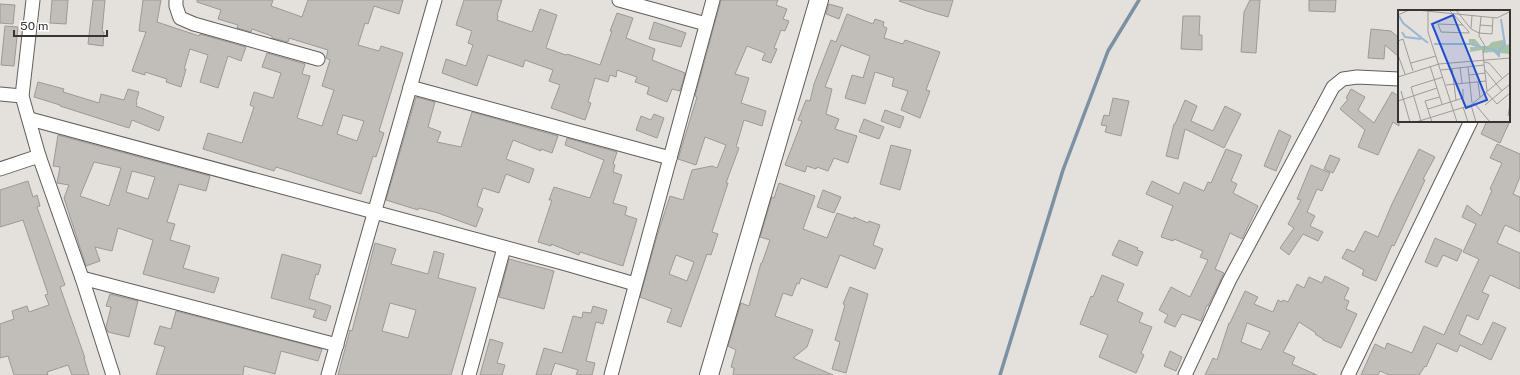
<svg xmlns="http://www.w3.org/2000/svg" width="1520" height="375" font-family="'Public Sans',sans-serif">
<rect width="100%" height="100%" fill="#e4e0db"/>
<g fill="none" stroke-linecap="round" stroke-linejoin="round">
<path stroke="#7b91a4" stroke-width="3.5" d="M1000,375L1063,170L1108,51L1139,0"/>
</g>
<g fill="#c1bdb8" stroke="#9d9995" fill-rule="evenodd">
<path d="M52,0H68L66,24L50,23Z"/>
<path d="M93,0H105L102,32H104L103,46L88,44Z"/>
<path d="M143,0H161L157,22L199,36L200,34L246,47L241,61L228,56L218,88L200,82L208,55L190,49L184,69H186L181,87L166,82L167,79L145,72V75L132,71L146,32L139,31Z"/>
<path d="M197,0H273L271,6L302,17L308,0H403L399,14L374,6L368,24L365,23L358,45L379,51L381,46L403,53L379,131L384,133L376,157L373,156L361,194L276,167L274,171L203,149L208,133L242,143L254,107L250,105L254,92L273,98L281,73L262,67L267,53L305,64L302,74L310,76L297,118L322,126L334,90L322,86L330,60L326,58L328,50L289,38L288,42L272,38V36L252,29L251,32L237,28L238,25L218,19L221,10L197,2ZM343,115L364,121L357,141L337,134Z"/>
<path d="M464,0H502L497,15L498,16L497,20L532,32L540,9L557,15L546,48L566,55L567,54L600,65L612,31H610L617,13L633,18L626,38L655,49L652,60L685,73L680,91L672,89L667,102L647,94L649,87L635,82L637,77L617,70L616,77L610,75L608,82L595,78L588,102L591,103L585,120L551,108L560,85L549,81L553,70L525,60L523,67L488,55L477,86L442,73L446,59L466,66L473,45L468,43L472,31L456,25Z"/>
<path d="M721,0H778L776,5L787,9L783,19L789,21L785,31L781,30L774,48L777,49L771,63L762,60L765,53L747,46L735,74L749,78L741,103L766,111L762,126L744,120L736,147L739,148L726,183H728L712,232L718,234L711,255L707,254L681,327L667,322L672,309L640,297L657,236L670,196L683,200L692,170L712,166L717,168L726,145L705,137L696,165L678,159L697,97L695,96ZM676,255L694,262L687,281L669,274Z"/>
<path d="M900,0H953L948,17L927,11L899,1Z"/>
<path d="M1250,0H1260L1256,53L1241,52L1244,12Z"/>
<path d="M1309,0H1336L1335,12L1309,11Z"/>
<path d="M0,4L15,5L13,24L0,23Z"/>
<path d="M829,4L843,8L839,19L826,14Z"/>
<path d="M847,14L873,24L875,19L884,22L883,26L887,28L884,38L903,44L905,40L940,52L926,90L930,91L920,118L901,110L908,91L892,86L894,78L875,72L865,104L845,98L852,75L863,78L870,56L841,45L825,87L832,89L826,114L839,119L835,129L857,136L848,163L834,158L828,171L817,167L816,169L807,166L805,172L785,165L802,121L798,120L806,100L810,101L814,84L831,40L836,42Z"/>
<path d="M1183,16H1200L1199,35H1202V50L1181,49Z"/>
<path d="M654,22L686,33L681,47L649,39Z"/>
<path d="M5,26L18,27L14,66L1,65Z"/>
<path d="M1371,29L1391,31L1399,38V57L1385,45L1384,59L1368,58Z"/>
<path d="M38,82L64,89L63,92L99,103L101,94L124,100L128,89L139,92L136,102L137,103L136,106L164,117L159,131L132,120L129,128L60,106V105L34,97Z"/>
<path d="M1351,89L1365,97L1358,110L1374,123L1392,92L1399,96V126L1393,122L1378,155L1358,147L1365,130L1340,109L1348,99L1346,98Z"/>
<path d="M416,97L435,102L428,127L441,132L437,142L461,147L472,112L558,136L552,153L541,149V151L513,140L506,159L534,169L529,183L506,174L499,193L483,188L477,206L483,209L476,227L438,213L419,208L418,210L386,200Z"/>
<path d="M1113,98L1129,101L1121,136L1105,132L1107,126L1101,125L1104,115L1109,116Z"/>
<path d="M1185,100L1197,106L1191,121L1213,131L1225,106L1241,114L1224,148L1185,129L1178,159L1166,156L1174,124H1175Z"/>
<path d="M885,110L904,117L900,128L881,121Z"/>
<path d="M654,114L664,118L657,138L636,130L641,116L651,120Z"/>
<path d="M864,119L884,127L879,139L859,132Z"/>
<path d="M1487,121H1510L1500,143L1481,134Z"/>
<path d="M1279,130L1291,136L1276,171L1264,166Z"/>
<path d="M58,135L210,176L206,191L179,184L167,222L175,224L170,240L190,246L183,268L219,278L214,293L143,274L153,240L118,228L112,251L95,247L100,261L86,266L64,198L69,185L57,183L60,167L53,166ZM94,162L121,168L109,206L80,196ZM132,171L155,177L148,199L126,192Z"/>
<path d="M567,138L617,152L613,164L615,165L613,172L622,175L613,203L627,207L625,215L637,219L623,266L580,252L579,255L551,244V246L538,242L552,200H549L554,187L590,198L604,160L565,145Z"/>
<path d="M1497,144L1520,154V177L1513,194L1520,197V232L1505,225L1497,243L1520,253V289L1490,275L1482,292L1489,295L1478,320L1467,315L1459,334L1482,345L1493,322L1506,328L1491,360L1460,345L1457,352L1437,343L1426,367L1425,366L1419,375H1389L1380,371L1378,375H1361L1375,344L1385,349L1387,343L1412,353L1424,326L1444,335L1479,259L1463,252L1476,224L1462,217L1467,205L1481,216L1492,190L1490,189L1502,163L1490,158Z"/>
<path d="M891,145L911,150L900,190L880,184Z"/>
<path d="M1226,149L1242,155L1231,181L1237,184L1233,193L1258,206L1242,239L1230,233L1215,269L1224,273L1208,306L1207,305L1201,321L1182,314L1175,327L1164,322L1168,315L1159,310L1171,287L1190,297L1208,260L1200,257L1203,251L1174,239L1173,241L1161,237L1173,206L1146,194L1152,181L1179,194L1184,182L1204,191L1208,182L1211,183Z"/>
<path d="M1419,149L1435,157L1423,179L1425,180L1394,246L1392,245L1376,281L1362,275L1364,270L1342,258L1347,249L1354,252L1365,231L1378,237L1392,204Z"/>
<path d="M1330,155L1340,159L1333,173L1324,169Z"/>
<path d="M1311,165L1330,173L1322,191L1317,189L1307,212L1315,216L1310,226L1323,232L1318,241L1303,234L1289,255L1280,248L1294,228L1288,224L1301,200L1297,199Z"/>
<path d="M28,181L33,197L37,195L40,206L37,207L65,285L60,287L85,358H84L89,375H72L68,365L47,372L48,375H14L8,356L0,358V324L14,319L12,311L27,306L29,312L49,305L45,295L48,294L23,220L0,227V190Z"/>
<path d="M779,183L815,196L803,229L827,238L837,213L854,219V217L868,223L869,221L880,225L873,245L883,249L875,269L840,255L827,288L801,278L799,284L797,283L792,296L783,293L775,316L813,330L807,347L793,358L833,375H733L734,368L731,367L736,350L728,346L741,303L749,306L761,263H762L770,240L760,237L772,197L774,198Z"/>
<path d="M823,190L841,197L834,213L817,207Z"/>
<path d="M1435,238L1462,250L1457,261L1443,255L1437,267L1425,262Z"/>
<path d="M1119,240L1138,248L1137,250L1143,252L1137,266L1112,255Z"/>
<path d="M375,243L396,249L391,264L428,274L434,251L444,254L438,278L476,288L451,375H338L350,330L352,331ZM390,303L416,310L408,338L382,331Z"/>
<path d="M282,254L321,265L318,275L316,274L309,299L331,306L326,321L313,317L316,310L271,298Z"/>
<path d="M509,259L554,271L544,309L499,297Z"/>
<path d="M1102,275L1124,284L1117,301L1143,313L1139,322L1152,327L1141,353L1144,355L1136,373L1099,357L1108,335L1080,324L1091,296L1093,297Z"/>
<path d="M1325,276L1349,288L1344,299L1349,301L1346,309L1357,314L1341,348L1323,340V339L1315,334L1316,333L1299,322L1283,352L1295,357L1292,364L1317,375H1205L1213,358L1217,360L1229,323H1230L1245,291L1258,297L1254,304L1273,312L1278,300L1282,302L1283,300L1288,302L1297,284L1304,288L1309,277L1322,283ZM1247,323L1270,332L1261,350L1241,342Z"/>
<path d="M850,287L868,294L846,373L832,369L840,342L835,340L845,305L843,304Z"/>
<path d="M110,294L138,301L129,337L108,332L106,327L111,307L106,306Z"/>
<path d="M593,306L607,310L603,324L596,322L586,361L595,363L592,375H576L578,370L555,363L551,375H536L544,348L562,353L573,316L582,318L583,312L591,313Z"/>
<path d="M176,311L322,349L318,361L281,351L275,374L244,366L243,375H156L165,347L154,344L160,326L171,329Z"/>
<path d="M490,339L503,343L497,363L505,365L502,375H480Z"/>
<path d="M1170,351L1182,357L1176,371L1164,366Z"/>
</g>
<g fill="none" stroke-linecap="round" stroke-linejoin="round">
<defs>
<g id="street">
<path d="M33,0L22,96L39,156L82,278L113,375"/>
<path d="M176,0V6L180,18L194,24L318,59"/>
<path d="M619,0L706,24"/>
<path d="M410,87L670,158"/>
<path d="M0,94L22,96"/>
<path d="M30,119L566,264L635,284"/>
<path d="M0,169L39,156"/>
<path d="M82,278L337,345"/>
<path d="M328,375L435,0"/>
<path d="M469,375L504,248"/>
<path d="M611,375L713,0"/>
<path d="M1185,375L1229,281L1333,87L1343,79L1357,77L1399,79"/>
<path d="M1348,375L1471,121"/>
</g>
<path id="secondary" d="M709,375L819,0"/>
</defs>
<use href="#street" stroke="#615e59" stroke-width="15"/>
<use href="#secondary" stroke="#615e59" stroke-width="20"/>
<use href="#street" stroke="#fff" stroke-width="13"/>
<use href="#secondary" stroke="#fff" stroke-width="18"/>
</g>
<g transform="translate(1398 10)">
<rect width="112" height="112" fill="#e4e0db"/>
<path d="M71,29H77L83,36H90L94,32L105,30L108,35L112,34V44L102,43V46L95,42L84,43V40L72,42V37H79L71,34Z" fill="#a7c3a7"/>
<path fill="none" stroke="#98b8d5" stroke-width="2" d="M1,6L5,13L30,33M4,22L7,27L23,29M36,34H73L85,38M88,38L96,40L101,46M101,47V41L107,35L103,9"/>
<path fill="none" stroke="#9e9c98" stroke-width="1" d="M18,0L99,8L111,2M30,0V22L59,112M51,0L56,5L71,22V23L43,22L40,14L65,15M58,0L73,19L81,23L94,24L95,8M0,5L11,0M83,7L81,26L87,36L85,44L89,81M82,15L94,16M73,18L74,6M0,31L5,29L15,61M0,45L7,64M86,52L91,53L105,69M13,53L38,46M32,56L44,94M62,57L64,73M70,57L74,93M54,58L58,90M43,60L86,55M87,60L104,81M71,65L87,63M0,67L41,54L112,48M80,72L82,87M48,75L88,71M3,81L12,112M88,82L99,94L112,83M0,91L39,78M76,93L92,112M73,95L78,112M87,95L112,74M65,97L70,112M30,99L65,88V79M110,106L112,94M23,111L13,77L45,67M18,112L73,95L111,63M34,112L27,91L42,87"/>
<path fill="#1d4ed8" fill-opacity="0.15" stroke="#1d4ed8" stroke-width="2" d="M55,5L89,90L68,98L34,14Z"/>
<rect width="112" height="112" fill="none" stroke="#363533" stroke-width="2"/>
</g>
<path d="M14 30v6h93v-6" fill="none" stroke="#363533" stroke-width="2"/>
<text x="20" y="30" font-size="12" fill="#363533" stroke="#ffffff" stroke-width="3" paint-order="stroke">50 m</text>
</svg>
